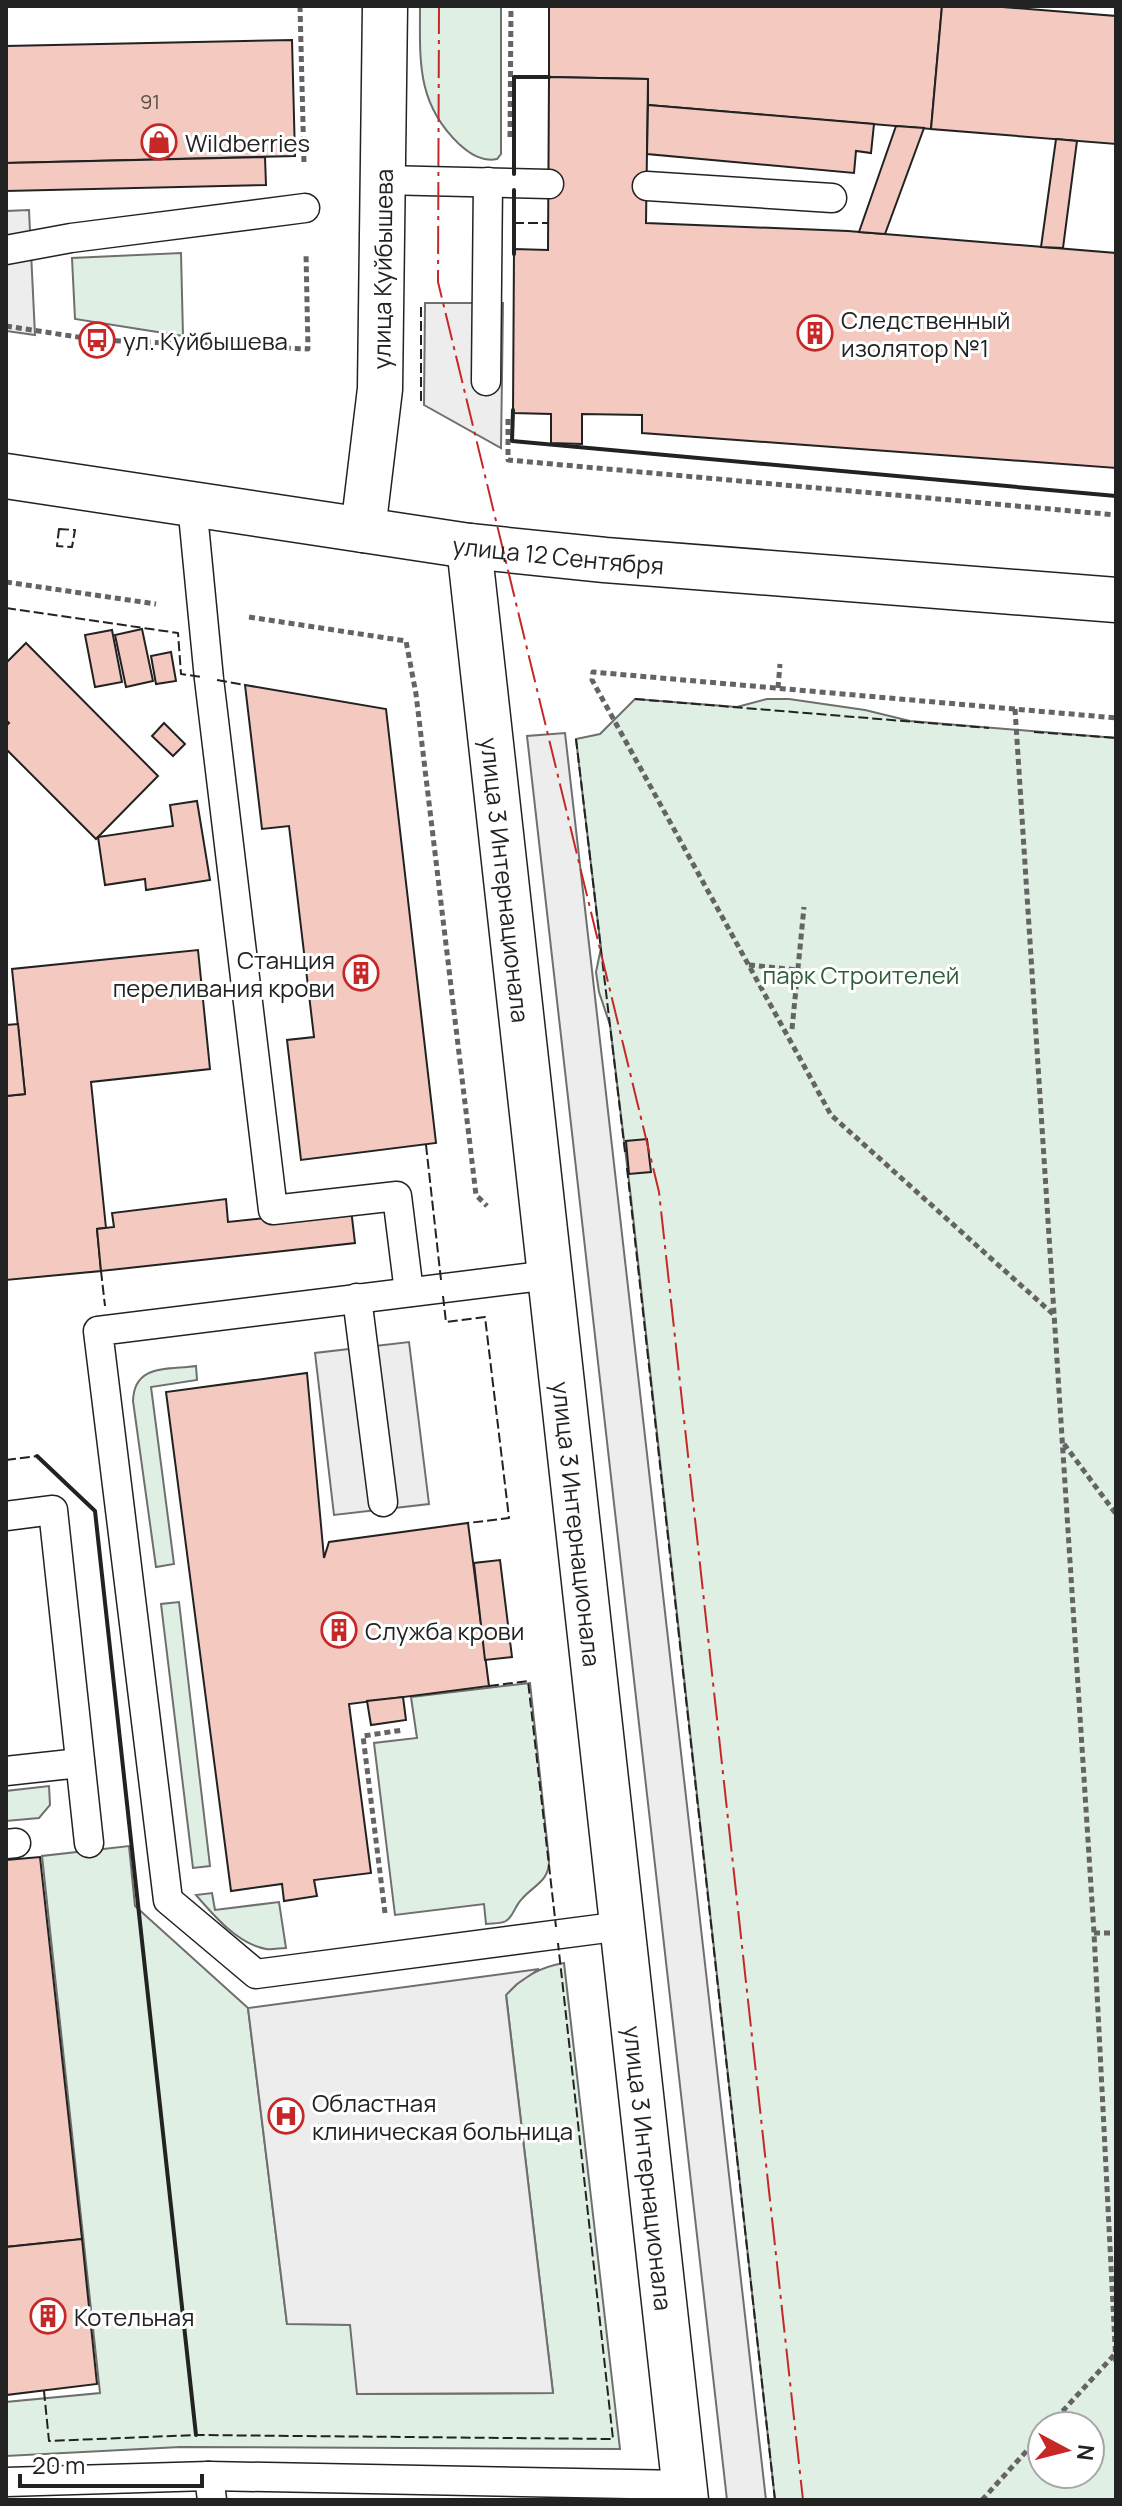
<svg xmlns="http://www.w3.org/2000/svg" width="1122" height="2506" font-family="Manrope,sans-serif">
<rect width="100%" height="100%" fill="#fff"/>
<g fill="#e0efe3" stroke="#6f6f6f" stroke-width="2" fill-rule="evenodd">
<path d="M420,6H501V154L497,159C482,162 470,154 459,144C416,103 420,60 420,6Z"/>
<path d="M181,253L183,336L75,319L72,258Z"/>
<path d="M635,699L737,707L767,699H789L865,710L910,721L1116,738V2500H775L631,1198L610,1025L599,992L596,972L601,948L576,739L600,734ZM1042,2426H1090V2474H1042Z"/>
<path d="M196,1366L197,1380L151,1387L174,1564L156,1567L133,1401C134,1364 167,1370 196,1366Z"/>
<path d="M179,1602L210,1866L193,1868L161,1604Z"/>
<path d="M530,1683L549,1859C550,1882 533,1885 521,1900C515,1906 513,1917 506,1921C501,1924 492,1923 486,1924L484,1904L395,1915L374,1743L417,1738L411,1697Z"/>
<path d="M49,1786L50,1805L39,1818L6,1821V1791Z"/>
<path d="M129,1846L135,1906L248,2008L287,2324H351L358,2394L553,2393L506,1994C523,1977 540,1967 564,1963L620,2449L180,2447L6,2456V2402L100,2393L42,1856Z"/>
<path d="M212,1893L215,1910L279,1902L286,1948C280,1948 272,1950 266,1949C238,1944 214,1916 196,1895Z"/>
</g>
<g fill="#ededed" stroke="#6f6f6f" stroke-width="2">
<path d="M29,210L35,335L6,331V211Z"/>
<path d="M425,303H503L501,448L424,405Z"/>
<path d="M565,733L766,2500H727L527,736Z"/>
<path d="M409,1342L429,1504L334,1515L315,1353Z"/>
<path d="M539,1969L517,1984L506,1995L553,2393L357,2394L350,2325L287,2324L248,2008Z"/>
</g>
<g fill="#f3c9c0" stroke="#222" stroke-width="2">
<path d="M549,6H942L931,129L648,105V79L549,77Z"/>
<path d="M942,6H990L1116,16V144L931,129Z"/>
<path d="M292,40L295,156L6,163V46Z"/>
<path d="M549,77L648,79L646,223L848,231L1116,253V468L642,433V415L582,414V444L551,443V414L513,413L514,249L548,250Z"/>
<path d="M648,105L874,124L871,153L856,151L854,173L647,154Z"/>
<path d="M896,126L924,128L885,234L859,232Z"/>
<path d="M1056,139L1077,141L1063,248L1041,247Z"/>
<path d="M265,157L266,185L6,191V163Z"/>
<path d="M142,629L153,681L126,687L115,635Z"/>
<path d="M112,630L122,682L95,687L85,635Z"/>
<path d="M26,643L158,776L96,839L6,749V726L9,723L6,720V663Z"/>
<path d="M171,652L176,681L156,684L151,656Z"/>
<path d="M245,685L386,709L436,1143L301,1160L287,1040L314,1037L289,826L262,829Z"/>
<path d="M164,723L185,744L173,756L152,736Z"/>
<path d="M197,801L210,880L146,890L145,879L105,885L98,837L173,826L170,805Z"/>
<path d="M198,950L210,1069L91,1082L106,1228L97,1229L101,1271L6,1280V1096L25,1094L12,969Z"/>
<path d="M18,1024L25,1094L6,1096V1025Z"/>
<path d="M647,1139L651,1172L629,1174L626,1141Z"/>
<path d="M226,1199L228,1222L351,1209L355,1243L101,1271L97,1229L114,1227L112,1213Z"/>
<path d="M307,1373L324,1558L329,1542L468,1523L489,1686L349,1704L371,1873L314,1880L317,1896L284,1901L282,1884L231,1891L166,1392Z"/>
<path d="M500,1560L512,1657L485,1660L474,1563Z"/>
<path d="M403,1697L406,1720L371,1725L367,1701Z"/>
<path d="M40,1857L82,2239L6,2247V1860Z"/>
<path d="M82,2239L97,2384L6,2395V2247Z"/>
</g>
<g fill="none" stroke-linecap="round" stroke-linejoin="round">
<defs>
<g id="service">
<path d="M382,180L549,184"/>
<path d="M647,186L832,198"/>
<path d="M6,250L71,238L305,208"/>
<path d="M486,381L488,182"/>
<path d="M192,504L209,679L273,1210L397,1196L409,1292"/>
<path d="M550,1275L98,1331L168,1900L256,1974L622,1926"/>
<path d="M357,1298L383,1502"/>
<path d="M6,1516L53,1510L89,1843"/>
<path d="M6,1771L80,1763"/>
<path d="M6,1844L16,1843"/>
<path d="M209,2476L212,2500"/>
<path d="M6,2482L209,2476L684,2485"/>
</g>
<g id="minor">
<path id="s1" d="M363,530L380,389L385,6"/>
<path id="s2" d="M469,546L686,2500"/>
</g>
<g id="secondary">
<path id="s3" d="M6,476L469,546L605,560L1116,600"/>
</g>
</defs>
<use href="#service" stroke="#222" stroke-width="31"/>
<use href="#minor" stroke="#222" stroke-width="47"/>
<use href="#secondary" stroke="#222" stroke-width="47"/>
<g stroke="#646464" stroke-width="5" stroke-dasharray="6 4" stroke-linecap="butt">
<path d="M300,6L304,163"/>
<path d="M510,137L511,6"/>
<path d="M6,326L97,340L308,349L306,253"/>
<path d="M508,419V460L1116,515"/>
<path d="M6,582L156,604"/>
<path d="M249,617L406,641L416,694L476,1195L487,1206"/>
<path d="M778,688L780,664"/>
<path d="M1015,709L1094,1933L1116,2364"/>
<path d="M749,965L798,970"/>
<path d="M792,1029L804,907"/>
<path d="M1053,1314L831,1115L592,680L593,672L1116,718"/>
<path d="M1064,1444L1116,1514"/>
<path d="M385,1913L363,1736L403,1730"/>
<path d="M1094,1933H1116"/>
<path d="M1049,2426L1115,2354"/>
<path d="M982,2500L1042,2434"/>
</g>
<use href="#service" stroke="#fff" stroke-width="28"/>
<use href="#minor" stroke="#fff" stroke-width="44"/>
<use href="#secondary" stroke="#fff" stroke-width="44"/>
<g stroke="#222" stroke-width="2" stroke-dasharray="10 4" stroke-linecap="butt">
<path d="M514,223H548"/>
<path d="M421,401V304"/>
<path d="M59,529L75,530L72,547L57,546Z"/>
<path d="M6,608L178,633L181,674L202,677"/>
<path d="M217,680L245,685"/>
<path d="M635,699L989,728"/>
<path d="M1034,732L1116,738"/>
<path d="M576,739L625,1152"/>
<path d="M426,1145L441,1280"/>
<path d="M627,1168L775,2500"/>
<path d="M101,1271L105,1306"/>
<path d="M443,1296L446,1322L485,1317L509,1518L468,1523"/>
<path d="M6,1460L37,1456"/>
<path d="M489,1686L528,1681L556,1927"/>
<path d="M44,2391L49,2441L196,2435L613,2439L558,1943"/>
</g>
<g stroke="#222" stroke-width="4">
<path d="M514,174V77H549"/>
<path d="M514,254V190"/>
<path d="M513,410L512,441L1116,496"/>
<path d="M37,1456L95,1511L196,2435"/>
</g>
<path stroke="#c62828" stroke-width="2" stroke-dasharray="28 6 4 6" stroke-linecap="butt" d="M439,6L438,282L659,1192L803,2500"/>
</g>
<defs>
<symbol id="shop-ring" viewBox="-11 -11 22 22"><circle r="9.5" fill="#fff" stroke="#c62828" stroke-width="1.5"/><path d="M-5-2.5h2.3a2.7 3.5 0 0 1 5.4 0H5L5.5 6h-11ZM-1.5-2.5h3a1.5 2.3 0 0 0-3 0Z" fill="#c62828"/></symbol>
<symbol id="building-ring" viewBox="-11 -11 22 22"><circle r="9.5" fill="#fff" stroke="#c62828" stroke-width="1.5"/><path d="M-4-6H4V6H1V3H-1V6H-4ZM-2.5-4.3h1.7v1.8h-1.7ZM.8-4.3h1.7v1.8H.8ZM-2.5-1h1.7V.8h-1.7ZM.8-1h1.7V.8H.8Z" fill="#c62828"/></symbol>
<symbol id="bus-ring" viewBox="-11 -11 22 22"><circle r="9.5" fill="#fff" stroke="#c62828" stroke-width="1.5"/><path d="M-5-6H5V4H4V6H2V4H-2V6H-4V4H-5ZM-3.5-4V0h7V-4ZM-3.5 1.2v1.5H-2V1.2ZM2 1.2v1.5H3.5V1.2Z" fill="#c62828"/></symbol>
<symbol id="hospital-ring" viewBox="-11 -11 22 22"><circle r="9.5" fill="#fff" stroke="#c62828" stroke-width="1.5"/><path d="M-5-5h3v3.5h4V-5h3V5h-3V1.5h-4V5h-3Z" fill="#c62828"/></symbol>
</defs>
<g fill-rule="evenodd">
<use href="#shop-ring" x="139" y="122" width="40" height="40"/>
<use href="#building-ring" x="795" y="313" width="40" height="40"/>
<use href="#bus-ring" x="77" y="320" width="40" height="40"/>
<use href="#building-ring" x="341" y="953" width="40" height="40"/>
<use href="#building-ring" x="319" y="1610" width="40" height="40"/>
<use href="#hospital-ring" x="266" y="2096" width="40" height="40"/>
<use href="#building-ring" x="28" y="2296" width="40" height="40"/>
</g>
<g text-anchor="middle" dominant-baseline="central" stroke-width="6" stroke-linejoin="round" paint-order="stroke">
<g font-size="20" fill="#564c4a">
<text x="150" y="101">91</text>
</g>
<g font-size="24" fill="#222" stroke="#fff" text-anchor="start">
<text x="185" y="142">Wildberries</text>
<text x="841" y="319">Следственный<tspan x="841" dy="28">изолятор №1</tspan></text>
<text x="123" y="340">ул. Куйбышева</text>
<text x="335" y="959" text-anchor="end">Станция<tspan x="335" dy="28">переливания крови</tspan></text>
<text x="365" y="1630">Служба крови</text>
<text x="312" y="2102">Областная<tspan x="312" dy="28">клиническая больница</tspan></text>
<text x="74" y="2316">Котельная</text>
</g>
<g font-size="24" fill="#222" stroke="#fff">
<text stroke="none"><textPath href="#s1" startOffset="262">улица Куйбышева</textPath></text>
<text stroke="none"><textPath href="#s3" startOffset="558">улица 12 Сентября</textPath></text>
<text stroke="none"><textPath href="#s2" startOffset="336">улица 3 Интернационала</textPath></text>
<text stroke="none"><textPath href="#s2" startOffset="984">улица 3 Интернационала</textPath></text>
<text stroke="none"><textPath href="#s2" startOffset="1632">улица 3 Интернационала</textPath></text>
</g>
<g font-size="24" fill="#2f5e38" stroke="#fff">
<text x="861" y="974">парк Строителей</text>
</g>
</g>
<rect width="1122" height="2506" fill="none" stroke="#222222" stroke-width="16"/>
<g transform="translate(1066 2450) rotate(97)"><circle r="38" fill="#ffffff" stroke="#a7a7a7" stroke-width="2"/>
<path d="M0-6L14 30L0 20L-14 30Z" fill="#c62828"/>
<text y="-12" font-size="22" font-weight="bold" text-anchor="middle" fill="#222222">N</text>
</g>
<path d="M20 2474v12h182v-12" fill="none" stroke="#222222" stroke-width="4"/>
<text x="32" y="2474" font-size="24" fill="#222222" stroke="#ffffff" stroke-width="6" paint-order="stroke">20 m</text>
</svg>
